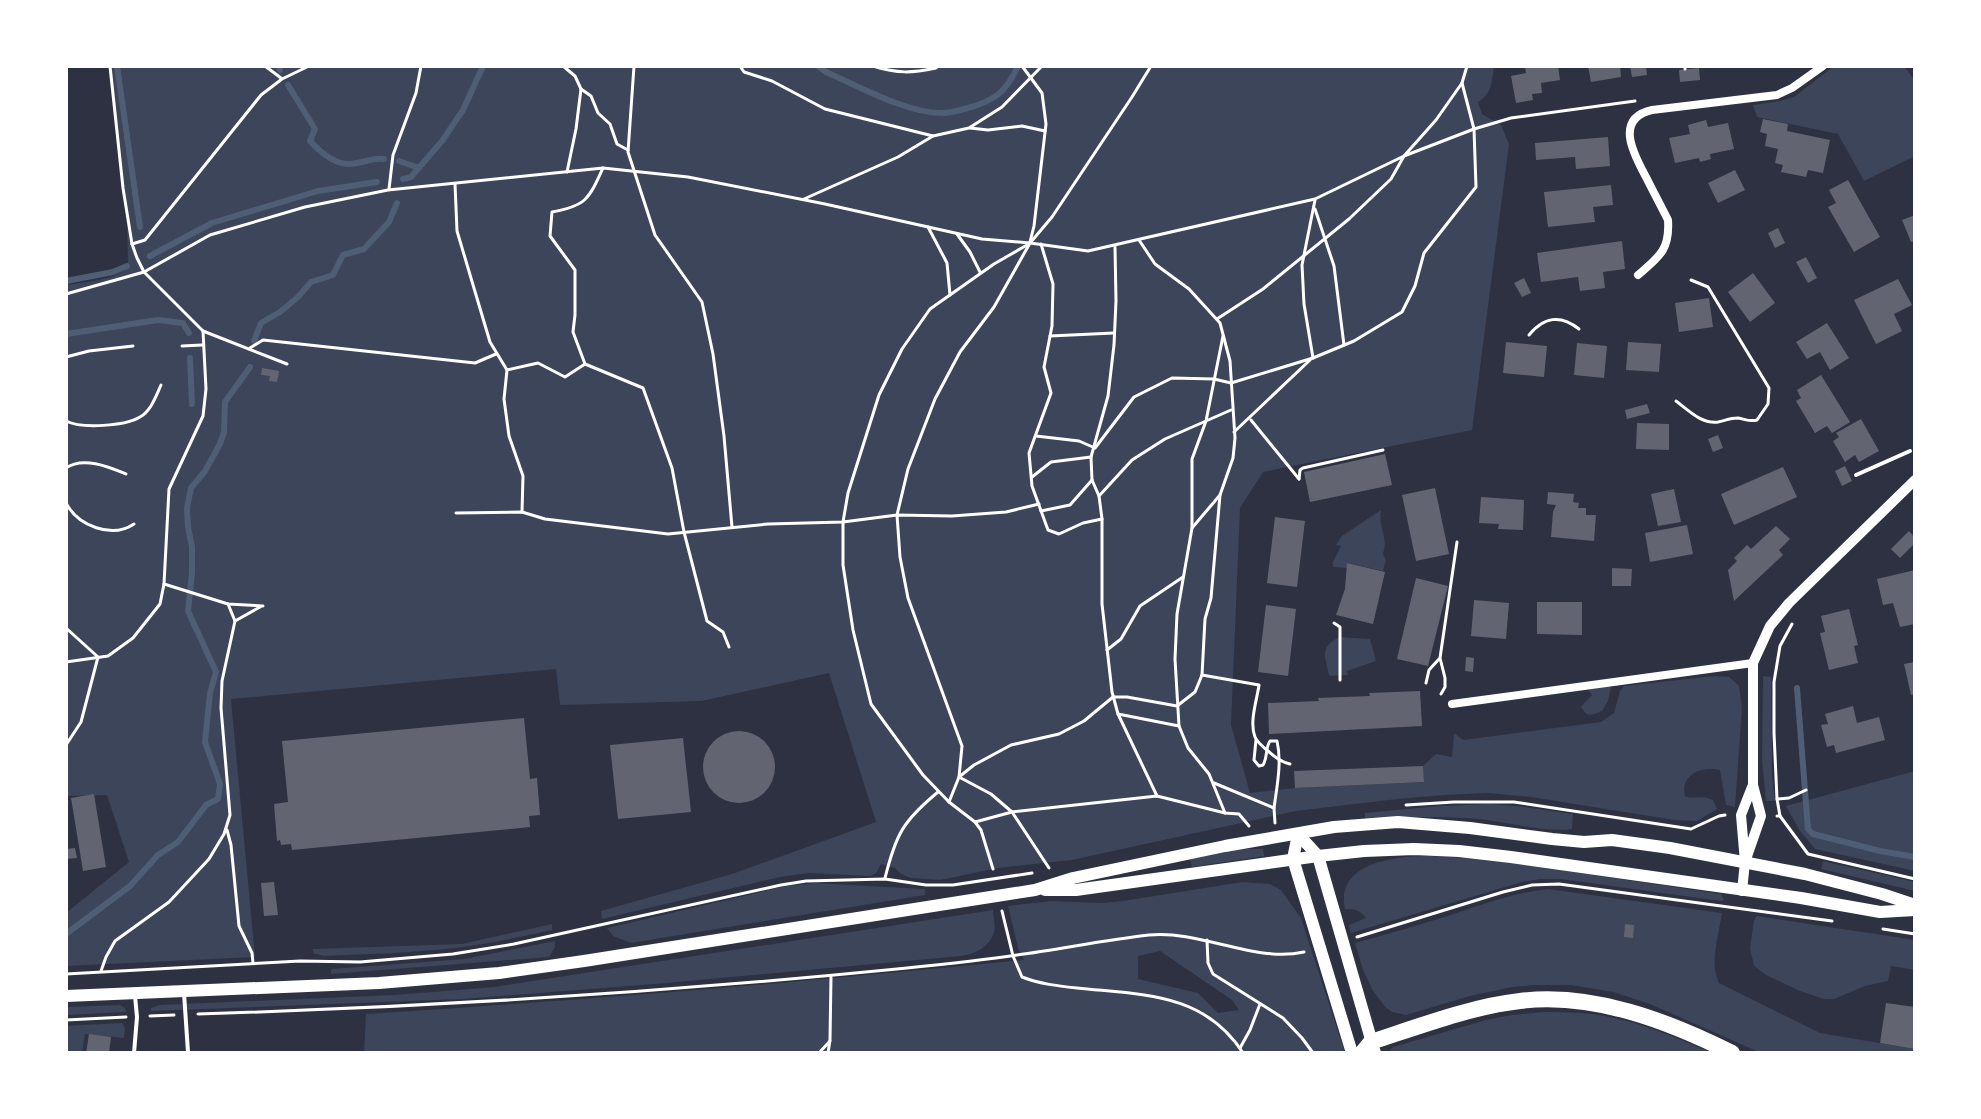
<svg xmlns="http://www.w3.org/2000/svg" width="1981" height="1119" font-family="'Public Sans',sans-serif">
<rect width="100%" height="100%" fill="#2d3142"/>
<g fill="#3c4559" fill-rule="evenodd">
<path d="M108,66H1494C1492,81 1492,94 1478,102L1482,114L1501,125L1509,144L1472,430L1263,472L1240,508L1231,725L1250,793L1295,788L1424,782L1423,766L1436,754L1452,757L1454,733L1463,740L1601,722L1614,713L1620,691L1624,686L1714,676L1729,677L1739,686L1742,708L1735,807L1726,805L1720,770C1702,766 1680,774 1685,796C1692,800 1701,794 1713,800L1717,809L1697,821L1674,820L1531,797L1487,793L1444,795L1397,799L1296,811L1072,860L998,868L940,880L911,878L901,874L895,868L881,864L876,873L871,876L808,873L780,877L602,919L601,911L732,874L876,822L829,673L702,701L560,705L556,669L231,699L255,957L66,966V913L129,862L107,795L66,796V285C79,283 120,279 126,268C128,267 128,264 128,262L127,224Z"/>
<path d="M1834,66H1904L1915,81V156L1864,181L1838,134L1757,117L1753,105L1780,101L1794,97Z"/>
<path d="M1381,510C1378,530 1389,536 1383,554L1386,560L1383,571L1348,563L1347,568L1333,567V562L1341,546L1336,545L1342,536Z"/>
<path d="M1339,637L1370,639L1376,661L1347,671L1348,675L1329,676C1326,656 1318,649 1339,637Z"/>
<path d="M1763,676L1771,677L1772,776L1775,801H1766L1762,759Z"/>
<path d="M1611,686L1608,701L1602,711C1592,715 1587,718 1581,707L1592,695L1589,691L1590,689Z"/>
<path d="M1915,771V871L1815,849L1800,831L1786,806Z"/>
<path d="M1489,804L1516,806L1573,814L1572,829C1542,833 1509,822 1479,819C1441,816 1403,817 1365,818V813L1439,806Z"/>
<path d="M1249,849H1263L1264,856L1192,867L1190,859L1233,850Z"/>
<path d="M1429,856L1485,859L1721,894L1724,900L1721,901L1561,879H1540L1522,882L1351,933L1349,925L1366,918C1360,910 1355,909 1345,909C1335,862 1397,856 1429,856Z"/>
<path d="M1823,861L1915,882V891L1821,869Z"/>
<path d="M1242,882L1270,884L1281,890L1301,918L1345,1053H364L366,1014C585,1000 805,982 1024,960L1018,948L1008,906L1051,901L1103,903L1123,901ZM1160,951L1232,1000L1239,1010L1218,1013L1198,993L1138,979V956Z"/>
<path d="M814,883L925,889V895L631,943L613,936L607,928L786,886Z"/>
<path d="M1548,889L1722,913C1719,934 1709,963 1719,983L1820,1033L1915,1049V1053H1761L1650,1004L1613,992L1571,985H1535L1512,987L1470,996L1406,1015L1392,1012L1385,1007L1372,989L1363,970L1355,943C1387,934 1419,925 1451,915C1483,904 1514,893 1548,889Z"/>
<path d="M993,910C993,916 996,926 994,932C990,947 975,954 961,956L667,983L462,999L151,1011V1008L159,1005L394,995L494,987Z"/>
<path d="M1757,916L1915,940V970L1891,966L1888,981L1865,986L1834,999H1824L1800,991L1766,975L1754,966L1750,949L1754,920Z"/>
<path d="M552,924V930C520,937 488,944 455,948C411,953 368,954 324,956L313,953V949L462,944Z"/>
<path d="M555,941V947L549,957L331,974V969L464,959Z"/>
<path d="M120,1005L125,1008L126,1012L66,1015V1007Z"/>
<path d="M1544,1012C1556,1012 1569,1012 1581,1013C1626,1016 1671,1035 1712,1053H1388L1393,1047L1486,1020L1511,1015Z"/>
<path d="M122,1023L125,1028L124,1038L85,1034L82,1053L66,1052V1026Z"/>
</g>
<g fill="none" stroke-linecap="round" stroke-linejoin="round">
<g stroke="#4f5d75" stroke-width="6">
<path d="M117,66L140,227"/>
<path d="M278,66L280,70"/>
<path d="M818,66L826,72C858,86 908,114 943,113C951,113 960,110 968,108C996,100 1006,92 1018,66"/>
<path d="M288,85L315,129L310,141C321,153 339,168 357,163C368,161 373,158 384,159"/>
<path d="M399,161L419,168"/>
<path d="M403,179L411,177L442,141L463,110L483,66"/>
<path d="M150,256L212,223L318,191L377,182"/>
<path d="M66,281L113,272L127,266"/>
<path d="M66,334L158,320L183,323L189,333"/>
<path d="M254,341L261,323L280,312L298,297L311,282L333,275L343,255L364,249L389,222L397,203"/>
<path d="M190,358L192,404"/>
<path d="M1797,688L1808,829L1813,834L1880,851L1915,857"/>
<path d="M66,934L130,886L158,855L178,842L206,805L218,799L220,784L205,742L210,693L216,672L188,611L192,573V547L188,527L187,508L191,488L205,471L220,444L224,432L225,402L250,367"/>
</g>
</g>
<g fill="#626471">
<path d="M1534,66H1558L1560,80L1541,83L1542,93L1532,94L1533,100L1516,103L1511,76L1526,73L1525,67Z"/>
<path d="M1588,66H1620L1621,77L1591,82Z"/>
<path d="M1630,66H1646L1647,75L1632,77Z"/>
<path d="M1699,68L1700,80L1680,82L1679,70Z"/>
<path d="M1763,119L1788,124L1787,131L1830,140L1823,173L1808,170L1806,177L1781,172L1783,165L1775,163L1778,149L1765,146L1767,134L1760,132Z"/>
<path d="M1706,120L1708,127L1728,123L1734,149L1710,154L1711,159L1700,162L1699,158L1675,163L1669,138L1690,134L1688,125Z"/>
<path d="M1608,137L1610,166L1576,169L1575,157L1536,160L1535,143Z"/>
<path d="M1735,170L1745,190L1718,203L1708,183Z"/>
<path d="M1848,180L1880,237L1854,252L1828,207L1836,203L1829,190Z"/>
<path d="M1611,185L1613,205L1593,207L1595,222L1548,227L1544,192Z"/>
<path d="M1915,215V241L1911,242L1902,220Z"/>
<path d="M1778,228L1785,243L1775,248L1768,233Z"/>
<path d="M1622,241L1625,269L1603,272L1605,288L1580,291L1578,277L1541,282L1537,253Z"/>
<path d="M1806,257L1817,278L1808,283L1796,262Z"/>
<path d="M1753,273L1775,303L1750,322L1728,292Z"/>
<path d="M1524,278L1531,293L1522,297L1514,283Z"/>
<path d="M1898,279L1912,305L1894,314L1902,331L1876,344L1854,300Z"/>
<path d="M1709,298L1713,327L1679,332L1675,303Z"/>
<path d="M1827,323L1849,358L1830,370L1820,352L1807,359L1796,342Z"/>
<path d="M1506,342L1547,346L1544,377L1503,373Z"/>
<path d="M1628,342L1661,344L1659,372L1626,370Z"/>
<path d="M1577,343L1607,346L1604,378L1574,375Z"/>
<path d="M262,368L279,371L277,382L269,381L270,376L261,375Z"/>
<path d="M1821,375L1850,422L1832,433L1827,426L1815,433L1796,401L1801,398L1797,390Z"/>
<path d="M1647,404L1650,413L1627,419L1625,410Z"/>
<path d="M1861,419L1879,451L1859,462L1855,455L1845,462L1833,441L1839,437L1836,433Z"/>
<path d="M1637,423L1669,424V450L1636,449Z"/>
<path d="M1718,435L1723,448L1713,452L1708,439Z"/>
<path d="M1385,454L1392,485L1310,502L1304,472Z"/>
<path d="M1845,466L1852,481L1842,486L1835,471Z"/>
<path d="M1783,467L1797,497L1734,525L1721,494Z"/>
<path d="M1435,488L1449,554L1416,561L1402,495Z"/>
<path d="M1674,489L1681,522L1658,526L1651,494Z"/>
<path d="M1548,492L1574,494L1573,502L1579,503L1578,508H1586V515H1596L1594,541L1551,537L1553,512L1556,505L1547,504Z"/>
<path d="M1481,497L1524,500L1523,530L1498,529L1499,524L1479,523Z"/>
<path d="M1275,517L1305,521L1297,587L1267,583Z"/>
<path d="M1687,525L1693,554L1650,562L1645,533Z"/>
<path d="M1776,526L1790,539L1779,550L1783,555L1734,601L1728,570L1737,561L1734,558L1747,545L1751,549Z"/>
<path d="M1909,531L1915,538V543L1900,558L1891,549Z"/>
<path d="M1347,563L1385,572L1373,624L1336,615L1345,589Z"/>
<path d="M1612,568L1632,569L1631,586H1612Z"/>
<path d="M1915,570V624L1900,627L1893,603L1883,605L1877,579Z"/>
<path d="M1416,578L1448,586L1428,666L1397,659Z"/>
<path d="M1474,600L1509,603L1506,639L1471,636Z"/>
<path d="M1537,602H1582V635L1537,634Z"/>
<path d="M1266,605L1296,609L1288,676L1258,672Z"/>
<path d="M1849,609L1858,645L1854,646L1858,663L1829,670L1820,633L1825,632L1821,616Z"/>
<path d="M1466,657L1474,658L1473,672L1465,671Z"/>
<path d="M1915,662V694L1911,695L1904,664Z"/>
<path d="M1420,691L1422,726L1269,734L1268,703L1319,701L1318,698L1370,696L1369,693Z"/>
<path d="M1853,706L1857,723L1879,717L1885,740L1836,753L1834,745L1827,747L1821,725L1828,724L1825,714Z"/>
<path d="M524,718L530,779L537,778L540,815L529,816L530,827L292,850L291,844L281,845L280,840L277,841L274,804L288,802L282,741Z"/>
<circle cx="739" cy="767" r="36"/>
<path d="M683,738L691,812L618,819L610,745Z"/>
<path d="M1423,766L1424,782L1295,788L1294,771Z"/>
<path d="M94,794L106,867L83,871L71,798Z"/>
<path d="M75,848L77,858L67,859L66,849Z"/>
<path d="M274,882L278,915L264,916L261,883Z"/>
<path d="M1625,924L1634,925L1633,938L1624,937Z"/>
<path d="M1886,1003L1915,1007V1049L1880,1043Z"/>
<path d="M89,1034L111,1037L109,1053H86Z"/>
</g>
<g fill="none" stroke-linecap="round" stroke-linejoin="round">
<g stroke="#fff" stroke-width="3">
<path d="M265,66L281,78"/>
<path d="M563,66L575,76L581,89L576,129L567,172"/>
<path d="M634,66L628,152L655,235L702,302L713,354L724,436L732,527"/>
<path d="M740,66L744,72L772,81L825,109L933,136L969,128L1002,107L1042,66"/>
<path d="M873,66C898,74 912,73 936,68L938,66"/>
<path d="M1022,66L1042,93L1046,124L1034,226L1030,242"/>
<path d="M1685,66V69"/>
<path d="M581,89L591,96L598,113L610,124L617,144L628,150"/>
<path d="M970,128L988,130L1022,126L1045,131"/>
<path d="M603,168C589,199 586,206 552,212L550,236L575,270V315L573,332L585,364L643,388L672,468L684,532L707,621L723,632L729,647"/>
<path d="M455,184L457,231L490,342L507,370L504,399L509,436L523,476L522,512"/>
<path d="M389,189L393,155L416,93L421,66"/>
<path d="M804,199L898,157L933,136"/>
<path d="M1315,209L1334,266L1344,345"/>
<path d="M928,227L947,263L950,295"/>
<path d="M957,234L970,252L980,272"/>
<path d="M1139,240L1155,264L1189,289L1220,323L1230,361L1235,438L1233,458L1220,495L1192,528L1177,614L1175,659L1179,726L1188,748L1209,774L1225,813"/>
<path d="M132,244L145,240L261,95L282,79L309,66"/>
<path d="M1041,244L1053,284L1052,326L1044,367L1051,393L1029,453L1032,486L1048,530L1059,534L1083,523L1102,519"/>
<path d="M1115,247L1116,301L1114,345L1108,396L1091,457L1092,480L1099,496L1102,519V604L1112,692L1118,714L1157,796"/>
<path d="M66,294L144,272L210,235L305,207L388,190L603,168L688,177L825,204L982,239L1030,243L1088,251L1315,199L1404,156L1474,129L1511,118L1635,101"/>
<path d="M1217,319L1263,289L1349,219L1391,179L1404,156L1436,120L1462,83"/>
<path d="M203,331L287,364"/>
<path d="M1529,335C1544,317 1560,314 1579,329"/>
<path d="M1050,336L1114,333"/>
<path d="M182,346L202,345"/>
<path d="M250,348L263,340L475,363L496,354"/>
<path d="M66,357L89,351L133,346"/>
<path d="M1313,358L1304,304L1302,265L1315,200"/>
<path d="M507,370L538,363L565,377L585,364"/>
<path d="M1676,401C1688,410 1701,424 1718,422C1724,421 1730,418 1738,418C1745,419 1749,422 1757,420L1768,404L1769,388L1708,287L1691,280"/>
<path d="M1251,420L1299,479"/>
<path d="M66,421C82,429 125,426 140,417C151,411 156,396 161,385"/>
<path d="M1234,432L1310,360"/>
<path d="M1036,436L1079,441L1095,448L1134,397L1172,378L1214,379L1231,383L1313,358L1354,341L1402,312L1415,286L1424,253L1476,187L1474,129L1462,83L1467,66"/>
<path d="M66,468C83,456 109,467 126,474"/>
<path d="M1032,477L1051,462L1091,457"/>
<path d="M1299,479L1300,470L1303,468L1383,450"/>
<path d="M1099,496L1132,460L1165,439L1231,410"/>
<path d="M66,503C78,526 112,539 134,524"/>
<path d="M1041,511L1070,505L1092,480"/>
<path d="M456,513L522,512L545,519L668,534L768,524L843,522L897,515L952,516L1006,512L1039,504"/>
<path d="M1192,528V459L1206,421L1223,336"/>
<path d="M164,584L228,604L263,606"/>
<path d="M235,621L260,607"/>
<path d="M1334,623L1340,627V680"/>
<path d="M66,628L98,657L81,722L66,745"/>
<path d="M1107,650L1121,639L1140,606L1183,577"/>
<path d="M66,662L108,656L133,638L160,604L164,584L169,489L203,416L206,389L203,331L144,272L137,258L132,244L123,188L110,66"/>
<path d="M1202,675L1259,685C1257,700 1249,722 1255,737C1257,742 1263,747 1268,751C1275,757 1281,762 1290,764"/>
<path d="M1426,683L1429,670L1439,659"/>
<path d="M1441,694L1445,687V678L1440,658L1457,542"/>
<path d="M1118,714L1179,726"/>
<path d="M1256,740L1254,760L1259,766L1263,765C1268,757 1265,748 1270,741H1277C1282,762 1277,786 1274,808"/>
<path d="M1214,783L1274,808L1275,823"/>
<path d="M1777,799L1789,798L1806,790"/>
<path d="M949,802L959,777L962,746L908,598L900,557L897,515L908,469L935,399L960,352L994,307L1030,243L1052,217L1132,97L1151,66"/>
<path d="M1406,805L1454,802H1514L1691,829L1719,816L1725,815"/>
<path d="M1777,816H1780L1808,854L1915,879"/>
<path d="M1780,816L1777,799L1774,733V682L1780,646L1792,624"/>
<path d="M975,822L1012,812L1157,796L1225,813L1239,814L1249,826"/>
<path d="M227,830L231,845L239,926L252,953L253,963"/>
<path d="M1049,868L1012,812L991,794L959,777L974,765L1011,745L1059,734L1084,721L1113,697H1127L1177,706L1195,692L1202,675L1205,619L1211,598L1220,495"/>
<path d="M993,869L981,830L975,822L949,802L923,775L871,704L853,630L843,565V522L848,493L879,395L902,349L930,309L994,264L1027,245"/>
<path d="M885,878C896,834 903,821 938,792"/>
<path d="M1002,911L1013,956L1022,977C1040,984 1058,986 1077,988C1142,995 1204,992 1243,1053"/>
<path d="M1883,929L1915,934"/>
<path d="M1357,937L1503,892L1532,885L1559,884L1832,921"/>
<path d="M1207,940L1208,963L1213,974L1283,1018L1302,1038L1313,1053"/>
<path d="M101,971L106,957L115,941L169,902L209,859L224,834L230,815L221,708L222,681L235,621L228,604"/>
<path d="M66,974L300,961L360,962L453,954L514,944L781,885L806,881L885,879L926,885H953L1032,873"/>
<path d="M198,1014C431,1007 665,992 897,969C937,965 978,961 1017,955C1061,949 1105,940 1149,935C1202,930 1253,963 1304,952"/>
<path d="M150,1016L174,1015"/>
<path d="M66,1020L126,1017"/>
<path d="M1240,1048L1250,1030L1260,1004"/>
<path d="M819,1053L830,1041"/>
<path d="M828,1053L830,1040L831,977"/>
</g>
<g stroke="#fff" stroke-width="4">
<path d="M1856,475L1910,451"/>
<path d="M184,993L188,1052"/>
<path d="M134,1053L137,1017L135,996"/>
</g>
<g stroke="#fff" stroke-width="8">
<path d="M1638,275C1659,257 1670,250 1668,220C1661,206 1654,193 1647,179C1636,158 1612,119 1652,110L1777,95L1792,88L1823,66"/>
<path d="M1452,704L1753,663"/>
</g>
<g stroke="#fff" stroke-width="10">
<path d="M1745,862L1761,816L1753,785V663L1770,626L1789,603L1915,480"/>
<path d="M1742,891L1745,862L1741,815L1752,787"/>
</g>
<g stroke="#fff" stroke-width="12">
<path d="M1298,834L1318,856L1375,1053"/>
<path d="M1298,834L1293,859L1352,1053"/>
<path d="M1045,890H1076L1318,856L1364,851L1414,849L1459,851L1511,857L1801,898L1880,912L1915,910"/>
<path d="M66,996L379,983L499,973L584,961L1035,890L1073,878L1225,846L1334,827L1398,822L1470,828L1552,839L1584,842L1612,840L1670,848L1805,874L1882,894L1915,905"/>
</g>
<path stroke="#fff" stroke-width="16" d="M1362,1053L1371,1042C1417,1027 1473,1006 1520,1001C1593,992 1668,1021 1732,1053"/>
</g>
<rect width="1981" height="1119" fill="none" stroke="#ffffff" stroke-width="136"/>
</svg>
